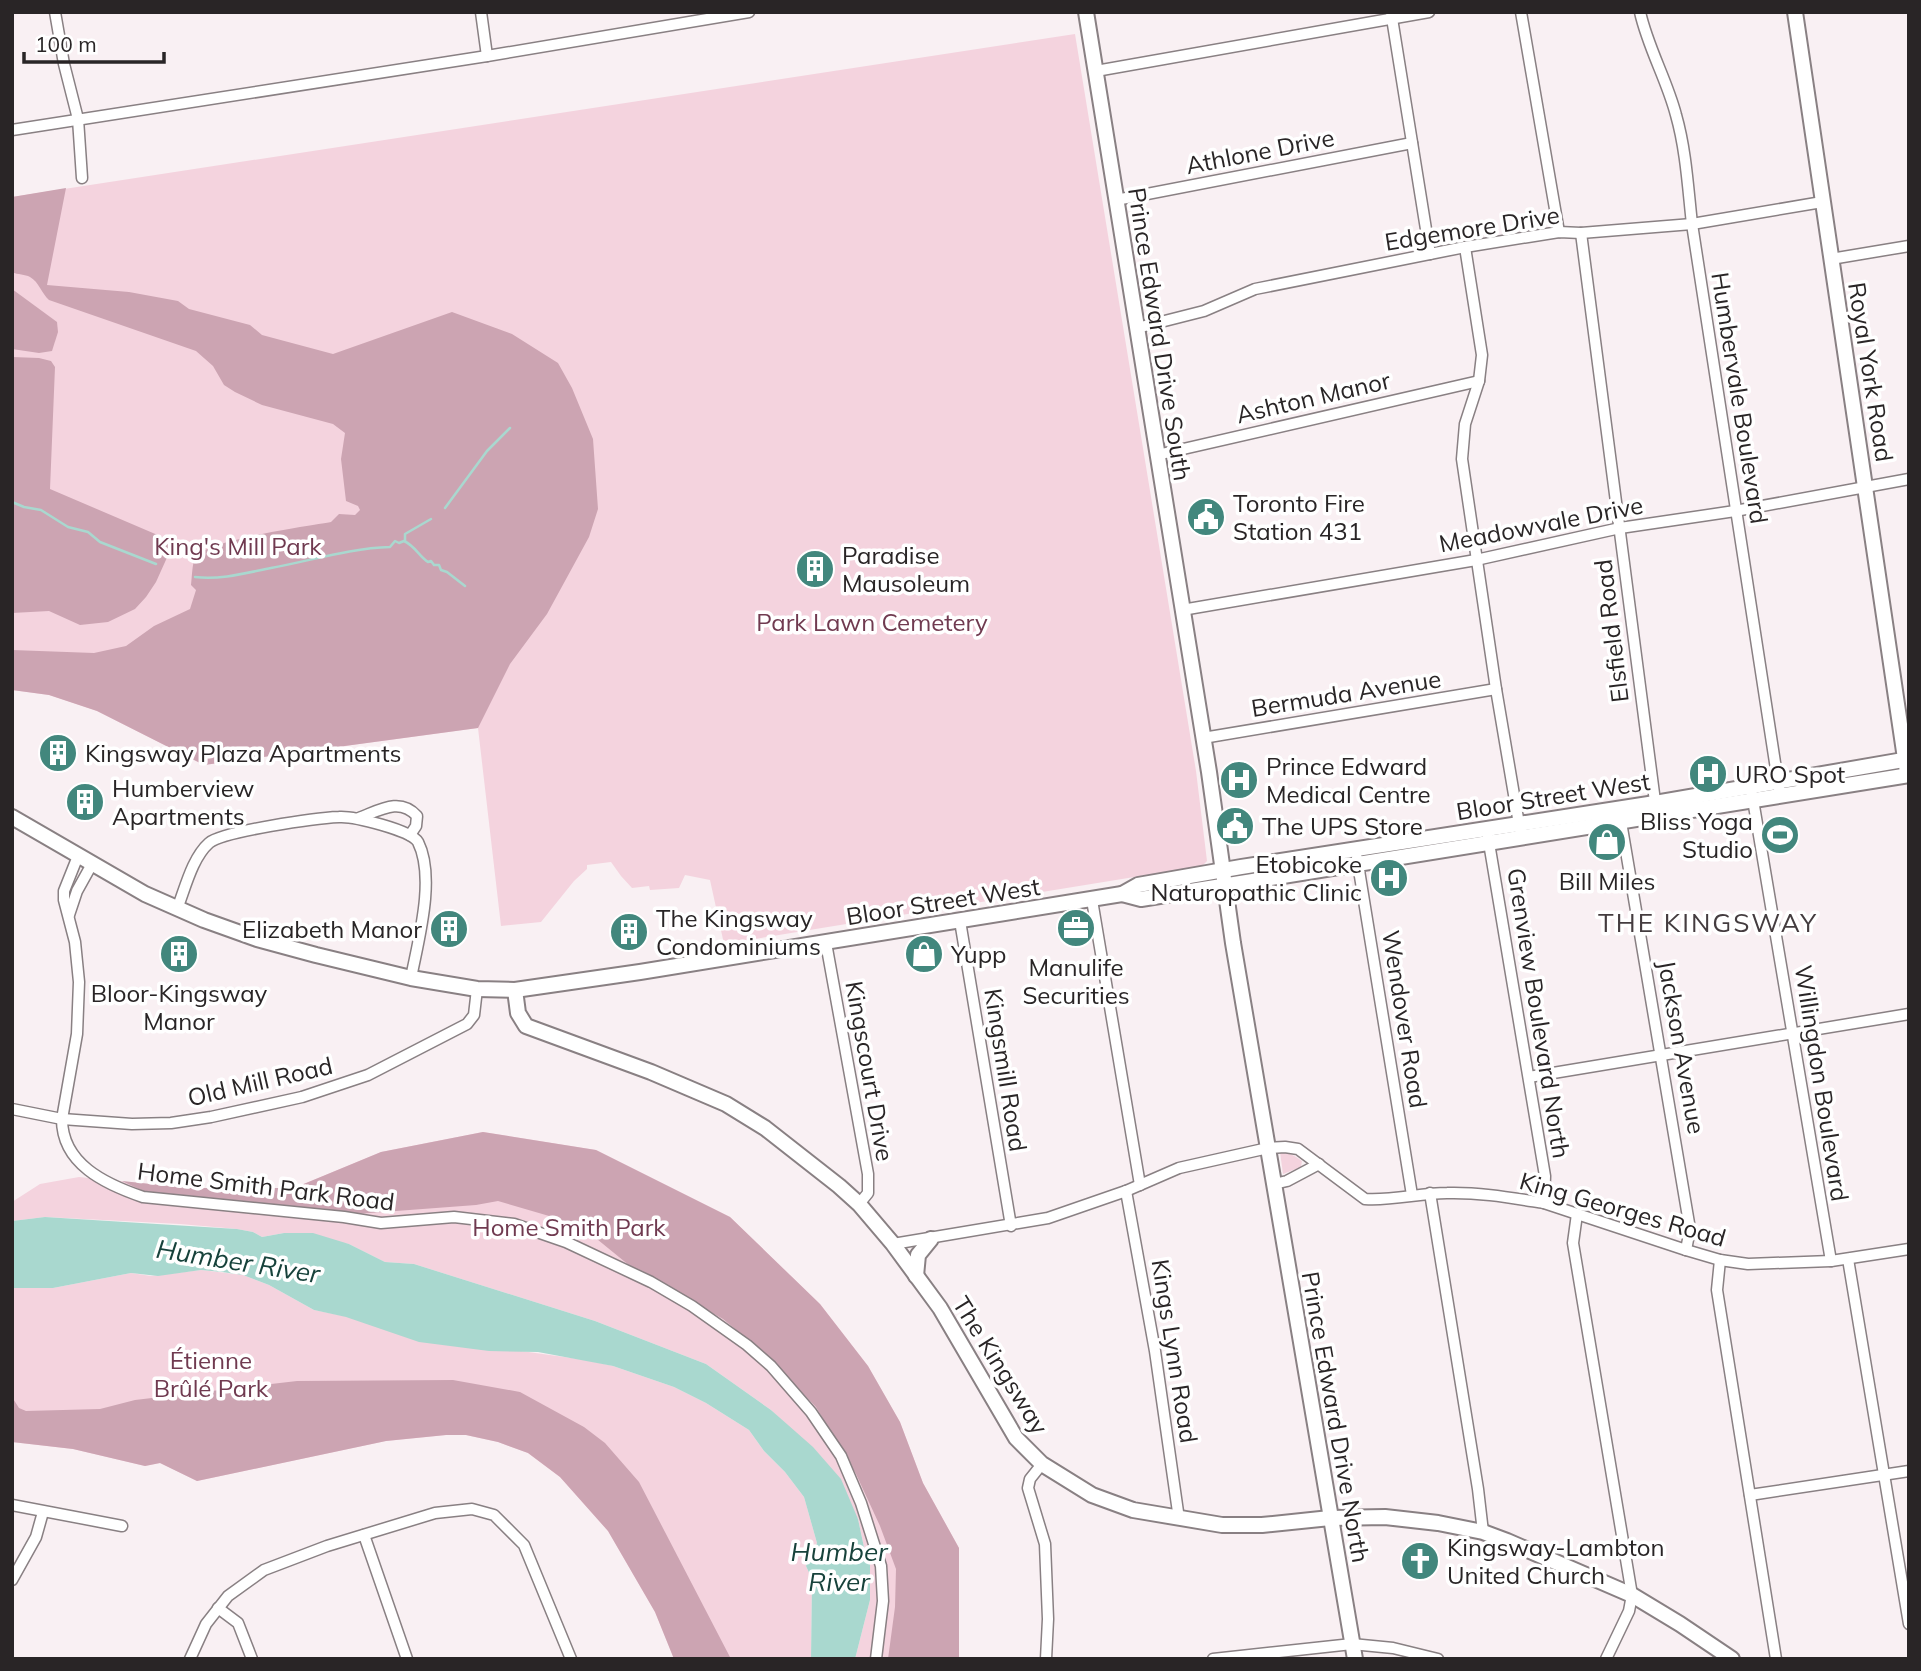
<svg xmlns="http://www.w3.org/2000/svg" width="1921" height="1671" font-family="Mulish,sans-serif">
<rect width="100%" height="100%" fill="#f9f0f3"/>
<g fill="#f4d3de">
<path d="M1075,34L1196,771L1207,861L1202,866L724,944L710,880L685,875L679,888L650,890L649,886L632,888L621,876L611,862L587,865V869L574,881L541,922L501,926L478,728L204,765L97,711L49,695L12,690V197Z"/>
<path d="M483,1132L596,1150L730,1217L820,1304L868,1366L900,1422L923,1483L959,1548V1659H855L870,1600V1565L865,1552L858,1519L786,1424L771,1410L706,1364L595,1321L414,1264L385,1262L349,1244L284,1233L262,1237L253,1232L237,1229L180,1224L45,1217L12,1221V1202L40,1184L79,1177L189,1188H294L381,1152Z"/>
<path d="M1280,1152C1289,1152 1295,1156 1302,1161L1301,1167L1283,1174Z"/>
<path d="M201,1270L243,1275L269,1285L314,1310L514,1350L586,1360L613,1366L674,1387L706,1403L749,1430L764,1451L785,1472L804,1497L817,1543L806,1566L812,1579L811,1659H674L655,1612L608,1531L560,1477L528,1453L498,1442L466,1435H446L386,1441L197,1481L160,1463L145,1466L73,1449L12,1442V1288H53L131,1273L151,1276Z"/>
</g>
<g fill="#cca4b2">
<path d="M66,188L47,285L129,292L178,301L189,309L250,325L262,335L333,354L452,312L512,334L558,363L572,388L593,439L598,509L589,537L547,614L510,664L478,728L204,765L97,711L49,695L12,690V650L94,653L126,646L154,626L190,609L196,590L191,585C192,577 192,565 195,558C204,540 309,526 331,522L339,514L355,515L360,510L358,506L346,501L341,459L345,433L333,424L262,405L235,392L224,385L213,366L196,351L49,300C42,294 39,282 30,277C25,274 18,275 12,272V197Z"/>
<path d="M12,289L57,322L58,332L52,351L39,353L12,349Z"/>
<path d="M12,357L39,358L51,361L55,367L50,489L174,542L156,582L146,597L135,609L108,622L80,625L49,611L12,613Z"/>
<path d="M483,1132L596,1150L730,1217L820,1304L868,1366L900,1422L923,1483L959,1548V1659H888L895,1607L896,1569L880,1526L856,1474L816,1407L762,1351L723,1319L630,1266L592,1235L556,1218L498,1201L476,1205L356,1214L327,1209L173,1198L145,1192L122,1181L189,1188H294L381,1152Z"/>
<path d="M453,1380L520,1392L584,1427L605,1443L639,1482L731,1659H674L655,1612L608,1531L560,1477L528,1453L498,1442L466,1435H446L386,1441L197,1481L160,1463L145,1466L73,1449L12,1442V1397L19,1408L26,1411L100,1409L135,1400L297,1381Z"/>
</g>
<path fill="#a9d8cf" d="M45,1217L237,1229L253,1232L262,1237L284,1233H313L349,1244L385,1262L414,1264L595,1321L706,1364L771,1410L813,1447L841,1479L858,1519L865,1552L870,1565V1600L855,1659H811L812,1579L806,1566L817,1543L804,1497L785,1472L764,1451L749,1430L706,1403L674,1387L613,1366L538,1352L489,1351L419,1342L346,1317L314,1310L269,1285L243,1275L222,1272L201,1270L158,1276L131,1273L53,1288H12V1221Z"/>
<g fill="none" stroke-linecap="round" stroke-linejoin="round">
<g stroke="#a9d8cf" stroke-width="2.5">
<path d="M12,502L24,507L41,510L68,527L88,532L100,542L156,564"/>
<path d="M445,508L487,451L510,428"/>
<path d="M405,541V534L431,519"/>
<path d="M195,577C221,580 246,573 271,568C310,561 350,548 390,547L395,541L399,543L404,541C415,546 419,556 428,562L431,561L434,565H439L441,570L447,572L465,586"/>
</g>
<defs>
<g id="street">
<path d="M55,12L64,64L78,119L82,178"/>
<path d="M481,12L487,56"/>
<path d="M1391,12L1430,254"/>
<path d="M1521,12L1559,232"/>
<path d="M1640,12C1648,48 1667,80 1676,115C1686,150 1688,188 1692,224L1780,795"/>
<path d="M1096,71L1429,12"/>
<path d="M12,130L487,56L749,12"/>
<path d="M1116,200L1412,143"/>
<path d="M1581,233L1656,809"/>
<path d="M1465,247L1482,355L1479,381L1465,424L1462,459L1496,689L1520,830"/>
<path d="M1831,259L1909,246"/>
<path d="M1137,328L1204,311L1255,289L1465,247L1559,232L1581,233L1692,224L1822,202"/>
<path d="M1157,455L1479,381"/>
<path d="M1182,610L1476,560L1620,528L1735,511L1909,479"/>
<path d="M1203,738L1496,689"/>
<path d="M1752,794L1831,1261"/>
<path d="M1620,816L1690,1229L1686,1250"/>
<path d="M359,818C380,810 400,797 417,816L416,826L410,835"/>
<path d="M1488,837L1545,1176L1544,1203"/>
<path d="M78,856L64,891V900L75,942L79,982L77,1034L62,1119C62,1164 105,1184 143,1197L344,1217L381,1223L454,1217L514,1224L566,1242L651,1282L692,1306L747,1345L771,1366L811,1412L841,1456L861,1503L881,1566L883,1601L876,1659"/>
<path d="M1357,858L1412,1195"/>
<path d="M1092,900L1140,1185"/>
<path d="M177,909C185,889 192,858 209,843C223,831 317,818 339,817C353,816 411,830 418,842C436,878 418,941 411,978"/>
<path d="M69,915L77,891L92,864"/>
<path d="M960,921L1011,1226"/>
<path d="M826,943L868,1174V1193L859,1204"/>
<path d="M1529,1077L1909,1014"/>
<path d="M12,1109L62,1119L132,1124L171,1123L211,1117L302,1097L368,1075L467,1024L474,1015L477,989"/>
<path d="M1274,1184L1287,1181L1319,1164"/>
<path d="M1126,1191L1155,1351L1179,1519"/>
<path d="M1430,1193L1478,1489L1483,1532"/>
<path d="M1577,1214L1573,1243L1632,1595L1629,1611L1606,1659"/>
<path d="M893,1244L1048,1218L1126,1191L1179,1168L1268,1148L1285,1147L1298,1149L1365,1199C1392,1201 1420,1193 1447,1193C1479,1192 1512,1198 1544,1203L1686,1250L1720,1260L1748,1264L1831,1261L1909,1249"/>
<path d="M1848,1259L1909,1624"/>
<path d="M1720,1260L1717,1290L1776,1659"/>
<path d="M1042,1464L1030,1479L1028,1488L1045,1544L1048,1619L1046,1659"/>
<path d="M1750,1495L1909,1471"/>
<path d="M12,1505L122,1526"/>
<path d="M364,1535L407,1659"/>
<path d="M12,1580L36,1537L43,1512"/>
<path d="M218,1608L238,1623L252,1659"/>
<path d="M190,1659L206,1624L228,1596L264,1570L327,1546L435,1513L472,1509L494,1515L524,1545L571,1659"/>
<path d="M1213,1659L1352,1644L1393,1648L1438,1659"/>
</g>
<g id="secondary">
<path d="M1086,12L1209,772L1233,943L1355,1659"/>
<path d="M1795,12L1907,772"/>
<path d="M515,990L518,1013L526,1026L651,1072L726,1104L765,1128L839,1186L859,1204L893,1244L940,1308L1016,1438L1042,1464L1092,1495L1133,1510L1222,1525H1262L1330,1518L1385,1517L1438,1523L1483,1532L1507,1541L1632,1595L1680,1624L1732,1659"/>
<path d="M916,1276L918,1255L931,1239"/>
</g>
<g id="primary">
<path d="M12,817L145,894L204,920L257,939L316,955L411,978L477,989L515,990L640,972L1122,894L1138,885L1241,867L1655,803L1909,759"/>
<path d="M1122,894L1141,899L1909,775"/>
</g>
</defs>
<use href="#street" stroke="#898083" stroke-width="13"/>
<use href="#secondary" stroke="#898083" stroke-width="18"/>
<use href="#primary" stroke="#898083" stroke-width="18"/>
<use href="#street" stroke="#fff" stroke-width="10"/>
<use href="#secondary" stroke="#fff" stroke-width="14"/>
<use href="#primary" stroke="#fff" stroke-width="14"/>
</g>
<defs>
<symbol id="civic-disc" viewBox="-11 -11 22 22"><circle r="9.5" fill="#42877d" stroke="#fff"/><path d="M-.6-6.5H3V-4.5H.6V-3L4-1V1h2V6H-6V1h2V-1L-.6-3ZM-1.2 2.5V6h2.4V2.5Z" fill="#fff"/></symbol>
<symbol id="building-disc" viewBox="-11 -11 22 22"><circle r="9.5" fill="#42877d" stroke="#fff"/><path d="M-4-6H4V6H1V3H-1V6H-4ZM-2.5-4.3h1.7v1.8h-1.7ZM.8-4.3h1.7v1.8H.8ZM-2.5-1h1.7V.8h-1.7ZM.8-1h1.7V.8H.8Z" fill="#fff"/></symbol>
<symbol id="hospital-disc" viewBox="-11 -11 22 22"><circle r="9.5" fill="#42877d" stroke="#fff"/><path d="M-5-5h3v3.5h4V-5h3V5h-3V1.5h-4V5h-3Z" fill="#fff"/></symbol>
<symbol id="stadium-disc" viewBox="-11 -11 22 22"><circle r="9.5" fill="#42877d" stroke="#fff"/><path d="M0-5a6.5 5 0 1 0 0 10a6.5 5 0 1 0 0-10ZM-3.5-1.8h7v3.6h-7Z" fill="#fff"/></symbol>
<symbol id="shop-disc" viewBox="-11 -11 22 22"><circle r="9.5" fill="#42877d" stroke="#fff"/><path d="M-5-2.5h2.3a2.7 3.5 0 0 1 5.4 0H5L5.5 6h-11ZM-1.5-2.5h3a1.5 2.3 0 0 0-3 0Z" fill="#fff"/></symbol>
<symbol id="office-disc" viewBox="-11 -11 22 22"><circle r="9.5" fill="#42877d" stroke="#fff"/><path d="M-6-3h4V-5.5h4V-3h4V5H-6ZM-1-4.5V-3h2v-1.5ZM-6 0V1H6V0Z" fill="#fff"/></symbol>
<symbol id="church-disc" viewBox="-11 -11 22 22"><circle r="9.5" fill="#42877d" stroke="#fff"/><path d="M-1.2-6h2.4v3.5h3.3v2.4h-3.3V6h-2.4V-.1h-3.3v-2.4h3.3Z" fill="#fff"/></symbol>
</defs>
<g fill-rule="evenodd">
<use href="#civic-disc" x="1184" y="495" width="44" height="44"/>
<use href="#building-disc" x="793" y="547" width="44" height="44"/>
<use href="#building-disc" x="36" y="731" width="44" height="44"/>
<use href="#hospital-disc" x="1686" y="752" width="44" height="44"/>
<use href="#hospital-disc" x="1217" y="758" width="44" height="44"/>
<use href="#building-disc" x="63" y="780" width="44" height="44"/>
<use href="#civic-disc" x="1213" y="804" width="44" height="44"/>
<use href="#stadium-disc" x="1758" y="813" width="44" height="44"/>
<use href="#shop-disc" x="1585" y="820" width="44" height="44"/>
<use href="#hospital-disc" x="1367" y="856" width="44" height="44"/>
<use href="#office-disc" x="1054" y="906" width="44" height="44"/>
<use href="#building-disc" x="427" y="907" width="44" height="44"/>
<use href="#building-disc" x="607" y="910" width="44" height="44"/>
<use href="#building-disc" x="157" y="932" width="44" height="44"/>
<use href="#shop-disc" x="902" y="932" width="44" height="44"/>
<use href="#church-disc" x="1398" y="1539" width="44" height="44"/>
</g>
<g text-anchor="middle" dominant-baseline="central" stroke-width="7" stroke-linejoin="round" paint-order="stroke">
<g font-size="24" fill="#292526" stroke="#fff">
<text transform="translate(1260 151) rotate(-11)">Athlone Drive</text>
<text transform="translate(1472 228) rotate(-9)">Edgemore Drive</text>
<text transform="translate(1160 334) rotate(81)">Prince Edward Drive South</text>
<text transform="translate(1871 372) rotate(81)">Royal York Road</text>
<text transform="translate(1313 397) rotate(-13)">Ashton Manor</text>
<text transform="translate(1740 398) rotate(81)">Humbervale Boulevard</text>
<text transform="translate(1541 524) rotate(-11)">Meadowvale Drive</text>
<text transform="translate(1611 631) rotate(-97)">Elsfield Road</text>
<text transform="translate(1346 693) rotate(-9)">Bermuda Avenue</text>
<text transform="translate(1553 796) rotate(-9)">Bloor Street West</text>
<text transform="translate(943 901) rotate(-9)">Bloor Street West</text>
<text transform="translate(1539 1013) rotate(81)">Grenview Boulevard North</text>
<text transform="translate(1405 1019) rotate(81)">Wendover Road</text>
<text transform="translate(1682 1047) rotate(80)">Jackson Avenue</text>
<text transform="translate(1006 1070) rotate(81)">Kingsmill Road</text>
<text transform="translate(870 1071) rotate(80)">Kingscourt Drive</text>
<text transform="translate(260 1081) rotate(-13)">Old Mill Road</text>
<text transform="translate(1822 1083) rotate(81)">Willingdon Boulevard</text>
<text transform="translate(266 1186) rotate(7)">Home Smith Park Road</text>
<text transform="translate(1623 1209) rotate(16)">King Georges Road</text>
<text transform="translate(1175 1351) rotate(81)">Kings Lynn Road</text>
<text transform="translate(1001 1365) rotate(58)">The Kingsway</text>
<text transform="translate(1336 1417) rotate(80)">Prince Edward Drive North</text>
</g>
<g font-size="24" fill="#292526" stroke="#fff" text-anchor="start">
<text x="1233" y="503">Toronto Fire<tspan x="1233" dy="28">Station 431</tspan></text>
<text x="842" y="555">Paradise<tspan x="842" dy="28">Mausoleum</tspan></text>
<text x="85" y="753">Kingsway Plaza Apartments</text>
<text x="1266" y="766">Prince Edward<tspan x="1266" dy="28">Medical Centre</tspan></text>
<text x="1735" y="774">URO Spot</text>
<text x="112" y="788">Humberview<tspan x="112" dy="28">Apartments</tspan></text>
<text x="1753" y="821" text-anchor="end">Bliss Yoga<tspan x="1753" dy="28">Studio</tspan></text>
<text x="1262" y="826">The UPS Store</text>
<text x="1362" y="864" text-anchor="end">Etobicoke<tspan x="1362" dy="28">Naturopathic Clinic</tspan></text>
<text x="1607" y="881" text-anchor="middle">Bill Miles</text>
<text x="656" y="918">The Kingsway<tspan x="656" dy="28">Condominiums</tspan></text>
<text x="422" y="929" text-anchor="end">Elizabeth Manor</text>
<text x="951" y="954">Yupp</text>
<text x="1076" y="967" text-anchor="middle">Manulife<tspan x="1076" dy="28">Securities</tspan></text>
<text x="179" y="993" text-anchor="middle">Bloor-Kingsway<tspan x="179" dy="28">Manor</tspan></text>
<text x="1447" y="1547">Kingsway-Lambton<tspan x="1447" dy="28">United Church</tspan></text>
</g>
<g font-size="24" fill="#703a50" stroke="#fff">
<text x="238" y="546">King's Mill Park</text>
<text x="872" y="622">Park Lawn Cemetery</text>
<text x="569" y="1227">Home Smith Park</text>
<text x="211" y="1360">Étienne<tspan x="211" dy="28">Brûlé Park</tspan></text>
</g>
<g font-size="26" letter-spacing="2" fill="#443c3f" stroke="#fff">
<text x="1708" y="922">THE KINGSWAY</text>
</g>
<g font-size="26" font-style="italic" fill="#17423b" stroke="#fff">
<text transform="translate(238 1261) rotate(9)">Humber River</text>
<text x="839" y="1551">Humber<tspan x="839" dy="30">River</tspan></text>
</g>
</g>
<rect width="1921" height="1671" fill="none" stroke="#292526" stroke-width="28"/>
<path d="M24 52v10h140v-10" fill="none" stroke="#292526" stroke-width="3.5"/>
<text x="35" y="52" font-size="21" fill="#292526" stroke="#ffffff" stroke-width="5" paint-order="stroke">100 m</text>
</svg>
